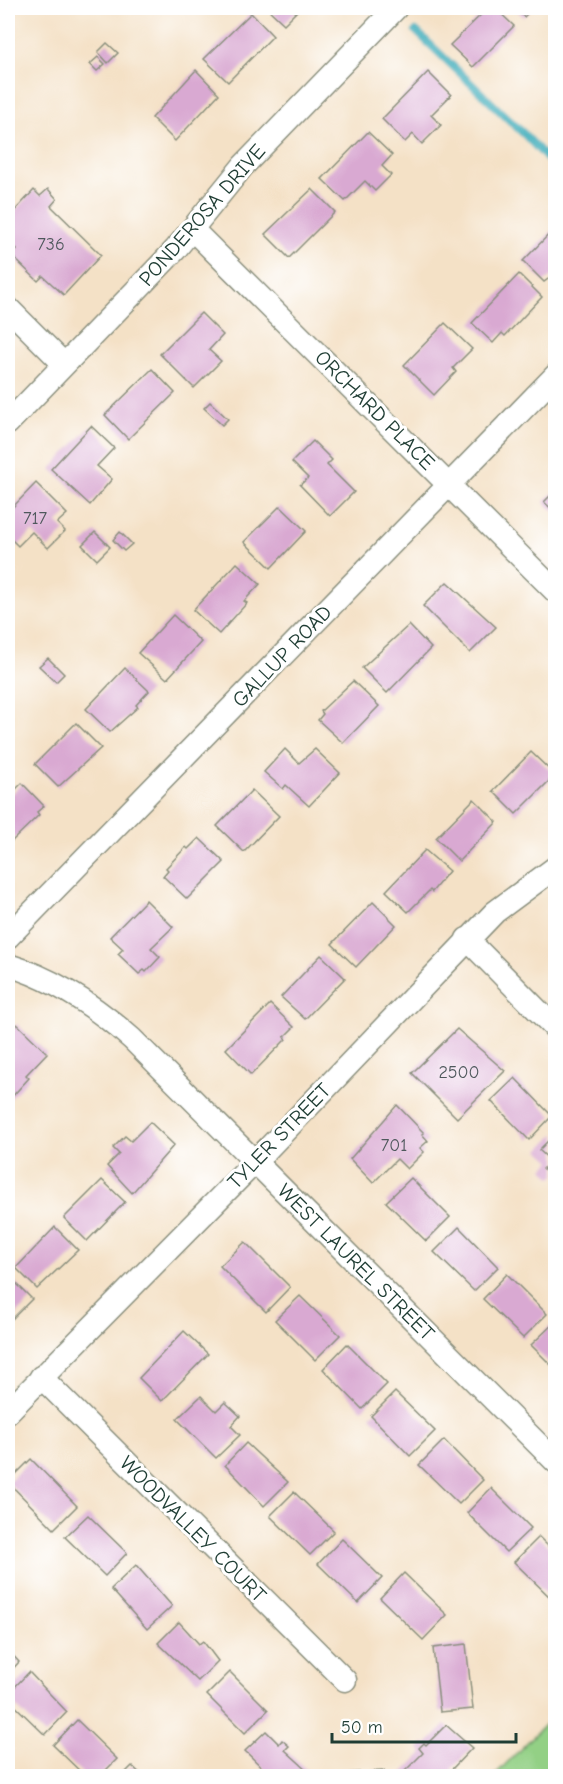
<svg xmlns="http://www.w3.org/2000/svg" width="563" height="1784" font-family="'Comic Neue',sans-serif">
<rect width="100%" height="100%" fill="#fff"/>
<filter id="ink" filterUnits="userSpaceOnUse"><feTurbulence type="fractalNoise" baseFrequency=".0167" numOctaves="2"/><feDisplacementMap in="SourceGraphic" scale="12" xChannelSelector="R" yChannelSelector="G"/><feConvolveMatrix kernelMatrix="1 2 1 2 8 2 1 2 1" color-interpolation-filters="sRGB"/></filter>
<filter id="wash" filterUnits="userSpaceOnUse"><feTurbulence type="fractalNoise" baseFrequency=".008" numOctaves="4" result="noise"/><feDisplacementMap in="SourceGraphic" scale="24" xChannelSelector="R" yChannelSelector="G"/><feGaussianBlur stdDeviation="1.35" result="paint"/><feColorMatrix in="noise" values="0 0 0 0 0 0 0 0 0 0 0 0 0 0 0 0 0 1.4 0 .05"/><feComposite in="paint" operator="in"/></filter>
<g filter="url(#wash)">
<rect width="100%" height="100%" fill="#f4e1c6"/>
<path fill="#93d085" stroke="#59865c" stroke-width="1.5" d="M555,1714V1776H494Z"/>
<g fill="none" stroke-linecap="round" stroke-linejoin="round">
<path stroke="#3cacb9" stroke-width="8" d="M416,31L525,135L556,168"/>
</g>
<g id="blocks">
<g fill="#d9a9d2">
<path d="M267,8H300L284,24Z"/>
<path d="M488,8H495L514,26L473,67L450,45Z"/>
<path d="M514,8H533L524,17Z"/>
<path d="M251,13L273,36L228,82L204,59Z"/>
<path d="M107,43L118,53L108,63L98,52Z"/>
<path d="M98,57L105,64L97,71L90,64Z"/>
<path d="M196,70L219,94L175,141L152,118Z"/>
<path d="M428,72L451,95L431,115L441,125L422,144L413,134L405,142L382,119Z"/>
<path d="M368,132L392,155L382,166L391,175L375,191L365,181L345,201L322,179Z"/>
<path d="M48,189L57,199L51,206L101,255L64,295L43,276L38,281L11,255L17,249L8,240V218L34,190L40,196Z"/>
<path d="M312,189L335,212L289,258L265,234Z"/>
<path d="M556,227V273L544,282L523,261Z"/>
<path d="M519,274L542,297L505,336L502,333L493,343L472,323Z"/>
<path d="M201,313L223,335L209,350L221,361L194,388L160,354Z"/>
<path d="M445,323L472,349L453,368L456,372L434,395L404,365Z"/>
<path d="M152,369L175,393L128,439L105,415Z"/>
<path d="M210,402L228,419L222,425L204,408Z"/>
<path d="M91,426L114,448L97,466L112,479L90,505L51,469Z"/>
<path d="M313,441L332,460L327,465L354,492L330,516L300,485L308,478L292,462Z"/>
<path d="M36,483L67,514L57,523L65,531L48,548L32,532L18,546L8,536V512Z"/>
<path d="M556,490V513L544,502Z"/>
<path d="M280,506L306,531L271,568L244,542Z"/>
<path d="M95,532L110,547L97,560L82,545Z"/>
<path d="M120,532L132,544L124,551L113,540Z"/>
<path d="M237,563L260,584L244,601L247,603L219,634L193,610Z"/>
<path d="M447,582L496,627L470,653L423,606Z"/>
<path d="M173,615L201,642L167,679L138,653Z"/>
<path d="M409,625L431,648L387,693L362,668Z"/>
<path d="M48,658L64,674L56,682L39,666Z"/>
<path d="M125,668L149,691L136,705L138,707L110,732L86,709Z"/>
<path d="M353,681L379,706L343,743L318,720L323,714L321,711Z"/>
<path d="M76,723L101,748L58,787L35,764Z"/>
<path d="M285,749L299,763L315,749L340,773L309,806L286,785L283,789L264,772Z"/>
<path d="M531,752L555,775L516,814L493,791Z"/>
<path d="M22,783L44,806L37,812L39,815L11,842L8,839V797Z"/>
<path d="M252,790L279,816L244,852L217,826Z"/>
<path d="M474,799L497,822L459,861L436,838Z"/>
<path d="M199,838L224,862L187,899L163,876L168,870L166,868L186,847L188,849Z"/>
<path d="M425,850L449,871L432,892L430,890L408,912L386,891Z"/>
<path d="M146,900L173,927L151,948L160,957L146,972L144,970L139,974L118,954L123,949L110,937Z"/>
<path d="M373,902L396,925L356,967L332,944Z"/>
<path d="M321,955L345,978L305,1019L281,997Z"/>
<path d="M270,1004L294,1027L284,1037L286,1039L251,1075L226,1049Z"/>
<path d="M17,1024L47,1053L26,1075L29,1078L9,1100L8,1034Z"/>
<path d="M457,1029L505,1071L457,1118L412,1073Z"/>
<path d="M515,1078L552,1116L529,1140L491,1101Z"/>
<path d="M397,1105L424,1133L422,1134L428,1141L420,1148L424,1152L407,1169L397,1159L373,1183L350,1159Z"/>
<path d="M150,1122L174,1145L132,1193L107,1166L119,1154L113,1148L125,1136L131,1141Z"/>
<path d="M556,1133V1174L552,1178L543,1169L551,1161L539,1150Z"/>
<path d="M411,1178L450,1217L426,1241L386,1202Z"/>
<path d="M102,1180L125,1202L87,1241L64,1218Z"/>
<path d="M55,1227L78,1250L37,1289L16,1268Z"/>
<path d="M459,1227L498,1267L474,1291L434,1252Z"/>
<path d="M245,1242L290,1287L266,1312L220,1266Z"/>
<path d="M507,1274L547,1314L523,1338L483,1299Z"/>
<path d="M8,1275L32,1299L8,1323Z"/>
<path d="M300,1296L340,1335L315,1360L275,1320Z"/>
<path d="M556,1321V1370L531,1345Z"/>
<path d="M184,1331L208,1354L162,1401L139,1378Z"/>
<path d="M347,1344L387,1384L362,1409L323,1369Z"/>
<path d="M395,1392L435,1431L410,1456L371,1416Z"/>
<path d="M201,1396L216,1411L225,1402L240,1416L231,1426L240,1435L216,1458L177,1419Z"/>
<path d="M444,1440L483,1480L459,1504L419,1465Z"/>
<path d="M246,1443L288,1482L264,1506L225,1465Z"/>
<path d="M31,1459L77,1506L54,1529L8,1482Z"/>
<path d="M491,1488L531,1528L506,1552L467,1513Z"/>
<path d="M294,1492L334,1531L310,1555L270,1516Z"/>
<path d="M88,1515L127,1553L105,1576L65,1537Z"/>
<path d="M539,1537L556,1554L554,1601L514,1562Z"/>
<path d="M342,1539L382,1578L358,1603L318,1564Z"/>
<path d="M136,1565L172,1606L147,1629L111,1589Z"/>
<path d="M404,1573L447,1615L423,1640L380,1598Z"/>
<path d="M179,1622L199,1644L203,1641L218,1661L198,1681L158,1643Z"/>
<path d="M466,1644L473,1709L440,1712L433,1648Z"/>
<path d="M8,1650L19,1662L8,1674Z"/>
<path d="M29,1672L67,1712L45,1735L8,1699V1694Z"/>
<path d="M230,1672L268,1710L245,1733L207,1695Z"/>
<path d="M77,1720L117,1759L100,1776H85L53,1745Z"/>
<path d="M446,1725L472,1748L452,1769L460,1776H406L403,1773L423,1753L419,1748L424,1743L426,1745Z"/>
<path d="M266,1731L279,1744L282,1740L289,1746L285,1750L308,1771L302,1776H271L245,1751Z"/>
<path d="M132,1766L143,1776H122Z"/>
<path d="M384,1771V1776H322V1774Z"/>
</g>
</g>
</g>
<g filter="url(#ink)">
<use href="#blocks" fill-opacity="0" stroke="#8a8f7d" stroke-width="1.5"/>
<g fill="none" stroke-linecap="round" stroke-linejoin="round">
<defs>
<g id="minor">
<path d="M193,230L556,592"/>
<path d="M8,308L64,364"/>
<path d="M8,423L175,250L243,166L396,8"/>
<path d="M8,937L556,375"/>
<path d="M467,939L556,1029"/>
<path d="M8,965C55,979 95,1006 132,1039L556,1462"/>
<path d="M41,1377L345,1680"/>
<path d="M8,1412L256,1161L495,912L556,867"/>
</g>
</defs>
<use href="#minor" stroke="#8a8f7d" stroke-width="25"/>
<use href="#minor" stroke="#fff" stroke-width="22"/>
</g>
</g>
<g text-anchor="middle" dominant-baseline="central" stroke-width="6" stroke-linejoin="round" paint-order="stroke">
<g font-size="18" fill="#4e585c">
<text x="51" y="244">736</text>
<text x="35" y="518">717</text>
<text x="459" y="1072">2500</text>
<text x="394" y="1145">701</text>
</g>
<g font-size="21" fill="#1f3d34" stroke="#fff">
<text transform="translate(202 215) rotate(-49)">PONDEROSA DRIVE</text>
<text transform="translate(375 410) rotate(45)">ORCHARD PLACE</text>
<text transform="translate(282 656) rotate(-46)">GALLUP ROAD</text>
<text transform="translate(279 1136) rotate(-46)">TYLER STREET</text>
<text transform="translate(356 1262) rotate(45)">WEST LAUREL STREET</text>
<text transform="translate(193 1529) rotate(45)">WOODVALLEY COURT</text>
</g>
</g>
<rect width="563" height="1784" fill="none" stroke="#fff" stroke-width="30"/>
<path d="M332 1733v9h184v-9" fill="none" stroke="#1f3d34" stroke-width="3"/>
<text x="341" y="1733" font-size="18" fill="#1f3d34" stroke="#ffffff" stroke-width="4.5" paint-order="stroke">50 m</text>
</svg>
